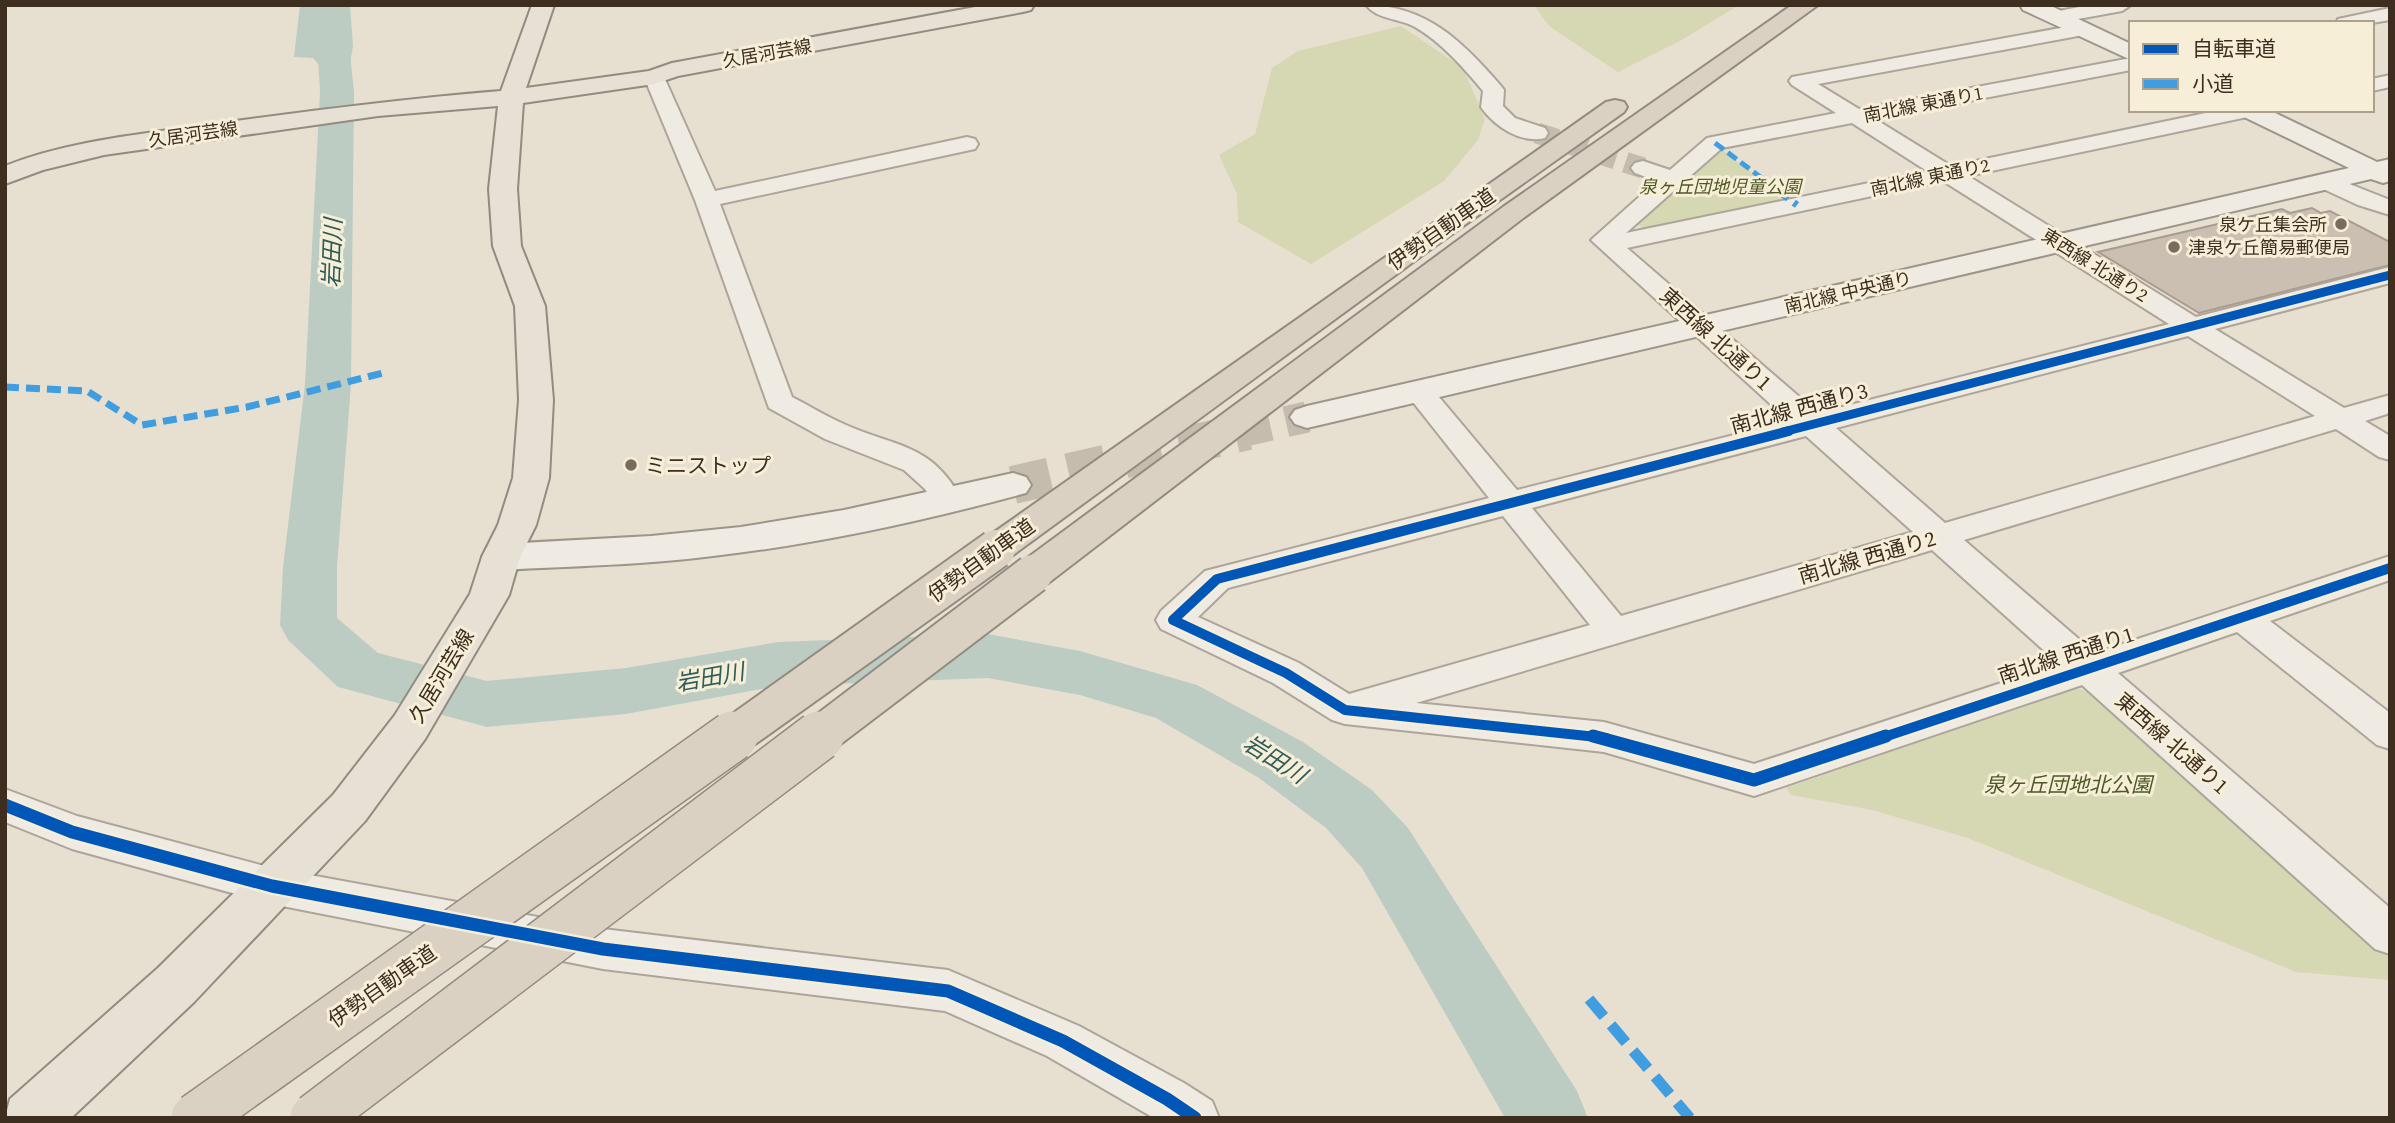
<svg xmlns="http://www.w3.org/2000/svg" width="2395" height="1123" font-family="'Source Serif 4','Noto Sans JP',serif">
<rect width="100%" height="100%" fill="#e7e0d1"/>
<g fill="#d6d7b3">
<path d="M1534,5H1739L1680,41L1618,72L1549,26Z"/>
<path d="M1401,26L1463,68L1485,119L1478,140L1444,181L1311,264L1238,222L1237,194L1219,155L1255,134L1272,68L1298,51Z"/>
<path d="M1720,148L1788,201L1647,230L1635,223Z"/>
<path d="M2076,688L2102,696L2390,952V980L2296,972L1968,838L1872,810L1791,795L1786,788Z"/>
</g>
<path fill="#bcccc2" d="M300,5H350L353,46L345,94L313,58L294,57Z"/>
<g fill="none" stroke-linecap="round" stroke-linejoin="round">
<path fill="#bcccc2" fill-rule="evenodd" d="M315,5H345L354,92L351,384L337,567V618L378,653L487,681L626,668L778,642L988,634L1080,651L1197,685L1303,742L1372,790L1408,828L1577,1091L1588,1118H1505L1362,868L1326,828L1259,778L1156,718L1080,695L988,678L778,686L626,714L487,727L338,687L288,640L280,625L283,567L305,384L320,92Z"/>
</g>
<path fill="#cbbfb2" stroke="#a89c90" stroke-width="2" d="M2312,208L2321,213L2330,211L2390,242V265L2199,313L2098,252L2282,209L2290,213Z"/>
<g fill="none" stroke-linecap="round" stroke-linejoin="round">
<path stroke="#c5bcae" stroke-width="21" stroke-dasharray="21 10" stroke-linecap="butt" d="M1537,133L1643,168"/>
<path stroke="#c5bcae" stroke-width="31" stroke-dasharray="31 16" stroke-linecap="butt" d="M1240,432L1307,417"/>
<path stroke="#c5bcae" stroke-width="38" stroke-dasharray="38 19" stroke-linecap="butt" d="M1013,485L1248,431"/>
<defs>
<g id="street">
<path d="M1366,5C1426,5 1463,42 1501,86L1504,90L1503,106L1515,118L1545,128L1548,133L1545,138C1521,144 1494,126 1481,107L1483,91C1464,68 1441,42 1415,27C1399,18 1378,20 1366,5Z"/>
<path d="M2089,5H2131L2122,11L2056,23L2046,17L2049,13Z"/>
<path d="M2390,8V20L2372,23H2336L2338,19Z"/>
<path d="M2082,24L2089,26L2092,30L2089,34L1818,84L1859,109L2131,58V70L1875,119L1951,166L2220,110H2263L2260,115L2252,116L1968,176L2196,317L2390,267V283L2215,329L2344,408L2390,395V413L2365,421L2390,436V460L2379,457L2336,429L1964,540L2095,653L2390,556V580L2270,621L2390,713V749L2377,745L2237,632L2118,673L2390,908V954L2375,949L2082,685L1754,796L1604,752L1345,724L1332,720L1273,683L1161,629L1156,620L1161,611L1205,571L1489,498L1409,397L1405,391L1409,385L1419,382L1429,385L1517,490L1789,421L1591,240L1657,181L1635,173L1631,168L1635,163L1643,161L1670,170L1707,138L1836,113L1792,85L1789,81L1792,77ZM1852,123L1927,171L1626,233L1722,148ZM1943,181L2169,324L1818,413L1627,248ZM2188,336L2315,416L1945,523L1836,428ZM1806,436L1913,532L1621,616L1532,508ZM1503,516L1590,625L1349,694L1299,663L1198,617L1228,588ZM1932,550L2059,664L1754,764L1604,722L1416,703Z"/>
<path d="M654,71L661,73L664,77L715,191L967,137L975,139L978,144L975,149L720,204L792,397C810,406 827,417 846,425C898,448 931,443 962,500L957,507L946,510L935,507L925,489L904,470L825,439L769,408L695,200L644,77L647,73Z"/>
<path d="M2390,75V87L2372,91V79Z"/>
<path d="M2327,175L2390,200V215L2358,205L2319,187L2315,182L2319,177Z"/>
<path d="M5,789L77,816L272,868L603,929L948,970L1079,1026L1184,1083L1212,1101L1219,1118H1154L1047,1056L945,1011L603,969L272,904L72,849L5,822Z"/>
</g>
<g id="secondary">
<path d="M2020,5H2049L2131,44V60L2023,10Z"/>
<path d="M2237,110H2269L2377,162L2390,159V181L2383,183L2371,179L1307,428L1295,424L1290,417L1295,410L1307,406L2349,168L2240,115Z"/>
<path d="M1013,473L1026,477L1031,485L1026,493C924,521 818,544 713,556C643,565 572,566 501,570L487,566L482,557L487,548L501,544L651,536L741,527L844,510Z"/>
</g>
<path id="primary" d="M532,5H554L526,88L649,71L672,63L986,5H1034L1031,10L1023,12L678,76L654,84L523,103L517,189L521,246L545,306L553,400L549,478L536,525L520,557L509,595L425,739L365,821L194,1002L71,1118H5L10,1099L158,968L333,795L395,715L470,594L482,557L498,525L513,478L519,400L515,306L493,246L489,189L498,106L378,116L104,155L43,170L5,184V166C68,141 137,135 204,125C303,112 401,99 501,91Z"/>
<g id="highway">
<path d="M1792,5H1818L1522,219L1047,584L1033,588L1019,584L1014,574L1019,564L1503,207Z"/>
<path d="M1615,100L1624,102L1627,107L1624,112L1435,246L1009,558L996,562L983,558L977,549L983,540L1606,102Z"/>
</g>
</defs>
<use href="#street" stroke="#ada599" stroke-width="4"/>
<use href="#secondary" stroke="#9c958a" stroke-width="4"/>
<use href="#primary" stroke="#928b80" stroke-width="4"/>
<use href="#highway" stroke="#928b80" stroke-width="4"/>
<use href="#street" fill="#efebe3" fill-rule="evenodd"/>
<use href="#secondary" fill="#efebe3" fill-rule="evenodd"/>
<use href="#primary" fill="#e6e1d4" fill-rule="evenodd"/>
<use href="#highway" fill="#dad1c2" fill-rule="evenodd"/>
<defs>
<g id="highway-bridge-far1">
<path d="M731,738L996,549"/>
<path d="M817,738L1033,574"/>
</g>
<g id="highway-bridge">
<path d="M196,1118L733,736"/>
<path d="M315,1118L819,736"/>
</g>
</defs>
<use href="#highway-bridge-far1" stroke="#928b80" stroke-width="42" stroke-linecap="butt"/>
<use href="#highway-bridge" stroke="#928b80" stroke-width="52" stroke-linecap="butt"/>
<use href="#highway-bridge-far1" stroke="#dad1c2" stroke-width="38"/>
<use href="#highway-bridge" stroke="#dad1c2" stroke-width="49"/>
<path stroke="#3f9de0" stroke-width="5" stroke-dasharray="11 5" stroke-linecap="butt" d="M1715,143L1779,191"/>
<g stroke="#3f9de0" stroke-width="7" stroke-dasharray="14 7" stroke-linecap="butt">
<path d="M1777,190L1797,205"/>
<path d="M5,387L87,391L142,425L247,407L387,372"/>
</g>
<path stroke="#3f9de0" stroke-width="11" stroke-dasharray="23 11" stroke-linecap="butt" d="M1589,999L1690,1118"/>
<defs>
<path id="cycleway-far2" d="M1783,432L2390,275"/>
<g id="cycleway-far1">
<path d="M1606,738L1345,710L1286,673L1173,620L1217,579L1789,431"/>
<path d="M1881,738L2390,568"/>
</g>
<g id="cycleway">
<path d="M1593,736L1754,780L1886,736"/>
<path d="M5,805L72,832L272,886L603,949L948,991L1063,1041L1167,1099L1195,1118"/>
</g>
</defs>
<use href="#cycleway-far2" stroke="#f7eed8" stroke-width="12"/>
<use href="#cycleway-far1" stroke="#f7eed8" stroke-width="15"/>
<use href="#cycleway" stroke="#f7eed8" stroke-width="18"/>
<use href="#cycleway-far2" stroke="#0057b8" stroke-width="9"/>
<use href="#cycleway-far1" stroke="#0057b8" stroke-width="10"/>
<use href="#cycleway" stroke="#0057b8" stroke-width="13"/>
</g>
<g fill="#786c5e" stroke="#f7eed8" stroke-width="2.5">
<circle cx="2341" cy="224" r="7"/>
<circle cx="2174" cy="247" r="7"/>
<circle cx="631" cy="465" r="7"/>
</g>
<g text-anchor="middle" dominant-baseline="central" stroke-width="6" stroke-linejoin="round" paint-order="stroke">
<g font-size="18" fill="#3d2e20" stroke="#f7eed8">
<text transform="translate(767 53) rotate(-10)">久居河芸線</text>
<text transform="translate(1923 104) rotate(-11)">南北線 東通り1</text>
<text transform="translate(193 134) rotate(-8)">久居河芸線</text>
<text transform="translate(1930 177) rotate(-12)">南北線 東通り2</text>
<text transform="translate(2095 265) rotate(32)">東西線 北通り2</text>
<text transform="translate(1848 292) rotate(-13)">南北線 中央通り</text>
</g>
<g font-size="18" font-style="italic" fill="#4d5a26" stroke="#f7eed8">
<text x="1720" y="186">泉ヶ丘団地児童公園</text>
</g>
<g font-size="18" fill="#3d2e20" stroke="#f7eed8" text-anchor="end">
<text x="2327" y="224">泉ケ丘集会所</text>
<text x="2188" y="247" text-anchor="start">津泉ケ丘簡易郵便局</text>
</g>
<g font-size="21" fill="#3d2e20" stroke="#f7eed8">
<text transform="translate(1441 229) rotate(-35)">伊勢自動車道</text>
<text transform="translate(1716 339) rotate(42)">東西線 北通り1</text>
<text transform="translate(1799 408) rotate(-15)">南北線 西通り3</text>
<text transform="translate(1867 557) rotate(-16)">南北線 西通り2</text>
<text transform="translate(981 560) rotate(-36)">伊勢自動車道</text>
<text transform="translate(2066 655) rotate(-18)">南北線 西通り1</text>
<text transform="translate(441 676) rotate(-59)">久居河芸線</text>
<text transform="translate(2172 743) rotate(41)">東西線 北通り1</text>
<text transform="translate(382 986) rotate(-35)">伊勢自動車道</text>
</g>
<g font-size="21" fill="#3d2e20" stroke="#f7eed8" text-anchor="start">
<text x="645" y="465">ミニストップ</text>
</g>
<g font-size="21" font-style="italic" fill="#4d5a26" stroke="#f7eed8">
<text x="2068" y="784">泉ヶ丘団地北公園</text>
</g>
<g font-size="23" font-style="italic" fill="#2f5d5a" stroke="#f7eed8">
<text transform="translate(332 253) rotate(-88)">岩田川</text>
<text transform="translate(710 677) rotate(-10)">岩田川</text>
<text transform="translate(1275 759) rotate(32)">岩田川</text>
</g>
</g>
<rect width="2395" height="1123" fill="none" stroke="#3d2e20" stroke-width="14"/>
<rect x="2129" y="21" width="245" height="91" fill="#f7eed8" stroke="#ada18e" stroke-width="2"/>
<rect x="2143" y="44" width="35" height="10" fill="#0057b8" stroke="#ada18e" stroke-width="2"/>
<text x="2192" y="56" font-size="21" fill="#3d2e20">自転車道</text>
<rect x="2143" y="79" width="35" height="10" fill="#3f9de0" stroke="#ada18e" stroke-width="2"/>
<text x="2192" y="91" font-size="21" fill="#3d2e20">小道</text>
</svg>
